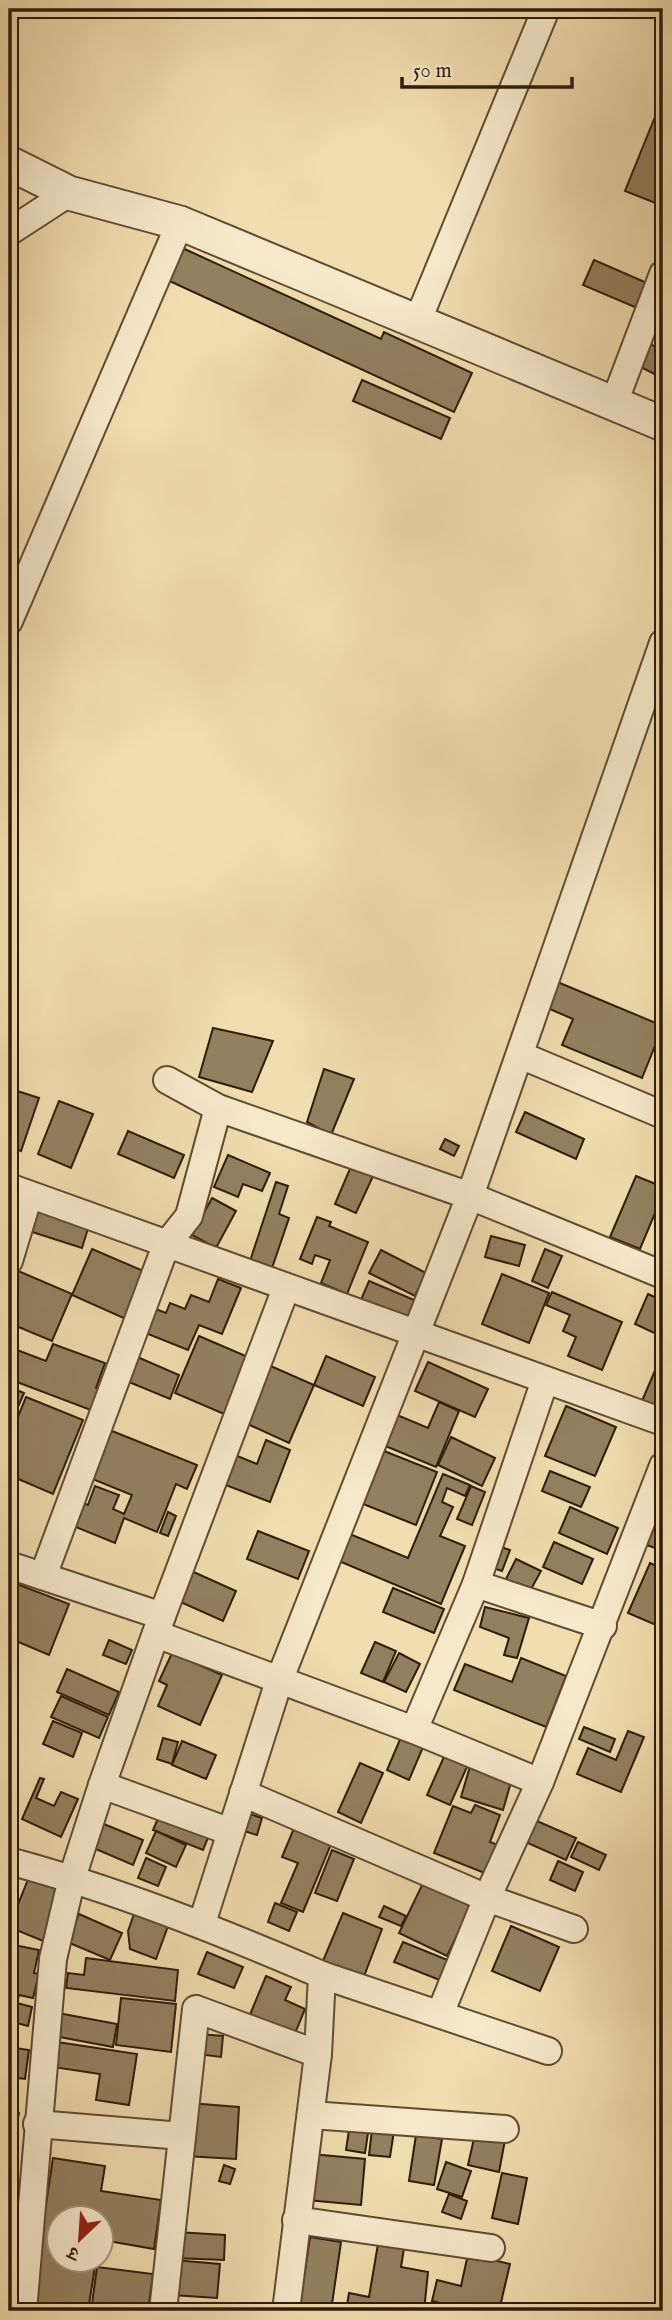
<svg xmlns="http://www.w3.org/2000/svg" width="672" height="2320" font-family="'IM FELL English','Noto Serif Devanagari',serif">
<rect width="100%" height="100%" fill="#f1ddaf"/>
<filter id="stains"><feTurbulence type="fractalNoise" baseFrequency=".00286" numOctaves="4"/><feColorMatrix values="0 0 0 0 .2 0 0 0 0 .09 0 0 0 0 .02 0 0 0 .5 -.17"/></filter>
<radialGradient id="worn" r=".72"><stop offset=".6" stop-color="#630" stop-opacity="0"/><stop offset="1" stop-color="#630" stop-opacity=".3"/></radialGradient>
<g fill="#948060" stroke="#2f1c0b" stroke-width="2">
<path d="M663,97V206L625,191Z"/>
<path d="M178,246L381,339L384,332L472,373L454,412L163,278Z"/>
<path d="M594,260L647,283L637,308L583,285Z"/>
<path d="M663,290V336L646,329Z"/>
<path d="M647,342L663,351V361L656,375L635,364Z"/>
<path d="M362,380L450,418L441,439L353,401Z"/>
<path d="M555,981L663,1026L642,1078L562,1045L573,1019L545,1007Z"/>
<path d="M213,1028L273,1041L252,1092L199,1077Z"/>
<path d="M324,1069L354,1079L331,1135L307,1122Z"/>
<path d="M11,1089L39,1098L21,1151L9,1147Z"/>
<path d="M59,1101L93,1114L71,1168L38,1154Z"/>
<path d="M525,1112L584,1139L576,1159L516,1132Z"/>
<path d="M128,1131L184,1155L174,1178L118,1154Z"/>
<path d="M445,1139L459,1146L454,1156L440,1149Z"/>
<path d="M228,1155L270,1173L262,1191L243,1184L238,1197L214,1187Z"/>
<path d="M352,1164L374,1174L356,1213L335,1204Z"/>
<path d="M636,1176L663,1187V1194L640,1249L610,1237Z"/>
<path d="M276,1182L288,1186L279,1214L289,1218L272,1268L250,1261Z"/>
<path d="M212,1198L236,1211L216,1248L192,1235Z"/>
<path d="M29,1201L90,1222L82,1248L20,1228Z"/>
<path d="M317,1217L331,1222L329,1226L368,1242L347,1294L321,1283L330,1260L315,1255L312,1264L300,1259Z"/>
<path d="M491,1236L525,1245L519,1266L485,1257Z"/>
<path d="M92,1249L148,1273L128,1320L72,1295Z"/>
<path d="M545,1249L562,1256L548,1288L532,1281Z"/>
<path d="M381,1250L426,1273L415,1296L369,1273Z"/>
<path d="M16,1270L72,1294L52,1341L9,1323V1287Z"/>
<path d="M502,1274L549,1293L529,1343L482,1324Z"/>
<path d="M218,1279L241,1288L222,1334L199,1325L188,1350L138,1330L148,1306L166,1313L170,1303L185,1309L191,1295L209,1302Z"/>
<path d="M369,1281L419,1302L407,1329L358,1307Z"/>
<path d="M552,1292L622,1322L602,1370L568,1356L576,1337L563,1331L570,1315L546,1305Z"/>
<path d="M648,1294L663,1301V1337L635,1324Z"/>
<path d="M199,1336L248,1357L224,1414L175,1393Z"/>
<path d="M53,1344L105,1363L96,1388L104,1391L96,1412L9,1379V1347L46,1361Z"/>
<path d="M663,1352V1413L641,1403Z"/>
<path d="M135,1356L179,1375L170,1399L124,1380Z"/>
<path d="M326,1356L375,1377L363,1406L314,1385Z"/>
<path d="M428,1362L488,1389L475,1417L415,1391Z"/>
<path d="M266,1364L314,1385L289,1443L241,1421Z"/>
<path d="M9,1387L24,1393L13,1419L9,1417Z"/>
<path d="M26,1397L83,1420L53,1494L9,1475V1439Z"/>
<path d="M439,1402L459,1411L436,1467L378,1443L390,1412L428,1428Z"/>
<path d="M566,1406L616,1427L595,1476L545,1456Z"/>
<path d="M107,1429L197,1465L187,1489L176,1484L157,1532L124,1518L115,1543L66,1523L75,1500L88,1505L95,1486L119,1495L113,1509L124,1514L132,1495L90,1478Z"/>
<path d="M451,1437L495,1458L482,1486L438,1465Z"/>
<path d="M266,1440L290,1450L270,1502L223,1484L235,1455L257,1464Z"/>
<path d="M379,1449L437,1472L416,1525L358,1502Z"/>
<path d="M550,1471L590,1487L581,1507L542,1491Z"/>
<path d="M443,1474L470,1485L465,1496L447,1488L442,1502L453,1507L440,1536L465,1546L441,1604L334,1559L345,1532L408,1558Z"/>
<path d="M471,1486L485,1492L472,1525L457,1519Z"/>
<path d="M663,1498V1551L644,1544Z"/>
<path d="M570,1507L618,1528L607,1554L559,1533Z"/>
<path d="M168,1512L176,1516L168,1536L160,1533Z"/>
<path d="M258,1531L309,1551L298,1579L247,1559Z"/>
<path d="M554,1542L593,1559L582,1584L543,1567Z"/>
<path d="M498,1546L510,1550L502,1571L490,1567Z"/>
<path d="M516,1559L541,1571L530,1591L506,1579Z"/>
<path d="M650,1563L663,1569V1628L628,1613Z"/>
<path d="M189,1570L236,1591L223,1621L176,1600Z"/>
<path d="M9,1581L69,1604L49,1655L9,1638Z"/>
<path d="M393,1588L444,1609L434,1633L383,1612Z"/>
<path d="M485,1607L529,1618L517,1658L504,1655L509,1638L480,1627Z"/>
<path d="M109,1640L132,1650L126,1664L103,1655Z"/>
<path d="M375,1642L396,1651L383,1682L361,1673Z"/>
<path d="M172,1653L222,1675L200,1725L158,1706L167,1685L159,1681Z"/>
<path d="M399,1653L420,1664L406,1692L384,1682Z"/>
<path d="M521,1658L566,1676L546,1727L454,1690L465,1664L512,1682Z"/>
<path d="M67,1669L119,1692L109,1715L57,1692Z"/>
<path d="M61,1696L108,1717L99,1738L51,1717Z"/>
<path d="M53,1721L82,1733L73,1757L43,1744Z"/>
<path d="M584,1727L615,1739L610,1752L579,1739Z"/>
<path d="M404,1730L426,1740L409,1780L387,1770Z"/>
<path d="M628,1731L644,1737L621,1792L577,1774L588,1748L616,1760Z"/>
<path d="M163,1738L178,1742L172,1764L157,1759Z"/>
<path d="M182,1741L216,1755L206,1779L172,1765Z"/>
<path d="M447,1750L470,1760L450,1805L427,1795Z"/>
<path d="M360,1763L383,1773L361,1823L338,1812Z"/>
<path d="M471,1763L513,1775L503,1810L461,1797Z"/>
<path d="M40,1778L44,1779L36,1798L54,1806L61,1792L78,1799L61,1837L22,1819Z"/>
<path d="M475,1805L500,1815L490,1842L498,1845L487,1874L434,1853L453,1806L471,1813Z"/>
<path d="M162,1809L212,1828L203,1850L153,1830Z"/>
<path d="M244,1812L262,1818L257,1835L238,1829Z"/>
<path d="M530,1818L576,1838L566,1860L521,1840Z"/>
<path d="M94,1820L143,1840L133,1865L84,1844Z"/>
<path d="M297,1821L334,1837L303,1912L281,1903L298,1863L282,1857Z"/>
<path d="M156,1831L186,1845L176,1867L146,1853Z"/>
<path d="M578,1842L606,1855L599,1870L571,1857Z"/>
<path d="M332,1850L354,1859L337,1901L315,1893Z"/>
<path d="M146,1858L166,1867L158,1886L138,1878Z"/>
<path d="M558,1861L583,1872L575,1891L550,1880Z"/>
<path d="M29,1877L64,1891L43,1941L9,1927Z"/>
<path d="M424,1881L472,1904L447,1956L399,1933Z"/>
<path d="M275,1903L297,1912L289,1931L268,1922Z"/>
<path d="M384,1906L406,1916L401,1926L379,1917Z"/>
<path d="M343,1913L382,1929L363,1979L323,1961Z"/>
<path d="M79,1914L122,1933L110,1960L67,1942Z"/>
<path d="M134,1914L168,1926L156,1959L130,1949L128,1931Z"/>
<path d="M511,1926L559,1947L540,1991L492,1971Z"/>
<path d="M403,1942L450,1961L442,1981L394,1962Z"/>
<path d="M9,1944L39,1950L34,1973L39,1974L33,1998L19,1995L17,2003L32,2007L28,2026L9,2021Z"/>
<path d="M207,1952L243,1967L234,1988L198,1974Z"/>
<path d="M86,1958L178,1970L175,2001L66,1988L68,1973L84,1975Z"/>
<path d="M266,1976L291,1987L285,2000L305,2009L294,2036L249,2017Z"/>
<path d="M121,1998L176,2004L171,2052L116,2045Z"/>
<path d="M58,2013L117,2024L113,2047L54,2036Z"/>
<path d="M199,2034L223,2036L221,2057L197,2054Z"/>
<path d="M57,2042L137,2054L129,2105L96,2100L100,2074L53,2067Z"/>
<path d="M9,2047L29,2050L25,2079L9,2077Z"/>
<path d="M189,2103L239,2107L236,2159L186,2156Z"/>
<path d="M9,2110L19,2113L12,2144L9,2143Z"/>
<path d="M373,2121L395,2124L390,2157L369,2155Z"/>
<path d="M349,2130L368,2133L365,2153L346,2150Z"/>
<path d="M475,2134L505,2140L499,2172L468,2165Z"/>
<path d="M416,2135L442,2139L434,2185L409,2181Z"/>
<path d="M311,2154L365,2159L361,2205L307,2200Z"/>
<path d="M53,2158L105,2166L101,2191L161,2200L154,2249L102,2240V2218H60V2260H96L88,2311H30Z"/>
<path d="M446,2162L471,2171L462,2197L437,2189Z"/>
<path d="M224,2165L235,2169L230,2184L219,2181Z"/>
<path d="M502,2173L527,2178L518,2224L492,2218Z"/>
<path d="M449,2194L467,2201L461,2219L442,2212Z"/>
<path d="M176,2232L225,2235L224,2260L175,2258Z"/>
<path d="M310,2237L341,2242L331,2311H299Z"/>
<path d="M378,2244L404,2248L401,2267L428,2272L424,2311H346L349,2293L369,2297Z"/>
<path d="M468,2254L510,2264L499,2311L482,2308V2311H456L457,2307L432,2301L437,2280L461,2286Z"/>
<path d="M174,2260L220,2264L217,2298L172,2295Z"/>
<path d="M97,2267L153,2274L148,2311H91Z"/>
</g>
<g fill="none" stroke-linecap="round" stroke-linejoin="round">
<defs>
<g id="minor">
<path d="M9,232L69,193"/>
<path d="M418,320L546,9"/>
<path d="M614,403L663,274"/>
<path d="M9,621L180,223"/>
<path d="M520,1055L663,1115"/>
<path d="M167,1080L218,1108L470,1196L663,1275"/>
<path d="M9,1187L663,1422"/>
<path d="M9,1261L29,1195"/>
<path d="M9,1565L162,1616L102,1785L72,1878L53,1959L23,2311"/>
<path d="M43,1576L166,1245L189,1216L218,1108"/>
<path d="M476,1584L603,1626"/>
<path d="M162,1616L286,1288"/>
<path d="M156,1634L414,1730L540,1782"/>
<path d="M414,1730L476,1584L545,1380"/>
<path d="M102,1785L231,1832"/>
<path d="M243,1793L487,1898L574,1929"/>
<path d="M9,1861C117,1890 219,1931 322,1975L318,2054L286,2311"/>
<path d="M202,1923L279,1681L470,1196L663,643"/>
<path d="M322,1975L548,2051"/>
<path d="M440,2014L487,1898L540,1782L663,1466"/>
<path d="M311,2115L505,2129"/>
<path d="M37,2124L182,2136"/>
<path d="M296,2220L491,2248"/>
<path d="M163,2311L196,2009L318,2054"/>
</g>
<path id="tertiary" d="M9,163L69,193L180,223L663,424"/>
</defs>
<use href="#minor" stroke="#604c34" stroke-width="30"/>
<use href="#tertiary" stroke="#604c34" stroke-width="37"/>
<use href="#minor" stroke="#f6e9cb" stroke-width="26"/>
<use href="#tertiary" stroke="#f6e9cb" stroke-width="33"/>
</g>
<rect width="672" height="2320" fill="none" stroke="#f1ddaf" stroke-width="35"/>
<rect x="10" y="10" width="651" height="2299" fill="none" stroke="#2f1c0b" stroke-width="3.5"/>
<rect x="18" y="18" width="637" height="2285" fill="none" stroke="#2f1c0b" stroke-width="2"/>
<g transform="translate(80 2239) rotate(205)"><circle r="33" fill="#f6e9cb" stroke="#a6977e" stroke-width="2"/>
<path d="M0-5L12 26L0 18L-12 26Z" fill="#8f2418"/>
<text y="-10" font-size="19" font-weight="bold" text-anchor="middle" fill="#2f1c0b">उ</text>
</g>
<path d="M402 77v10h170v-10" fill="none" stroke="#2f1c0b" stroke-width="3.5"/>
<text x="413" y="77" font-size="21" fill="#2f1c0b" stroke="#f6e9cb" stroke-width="5" paint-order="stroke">50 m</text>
<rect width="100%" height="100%" filter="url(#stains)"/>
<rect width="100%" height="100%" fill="url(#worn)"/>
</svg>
